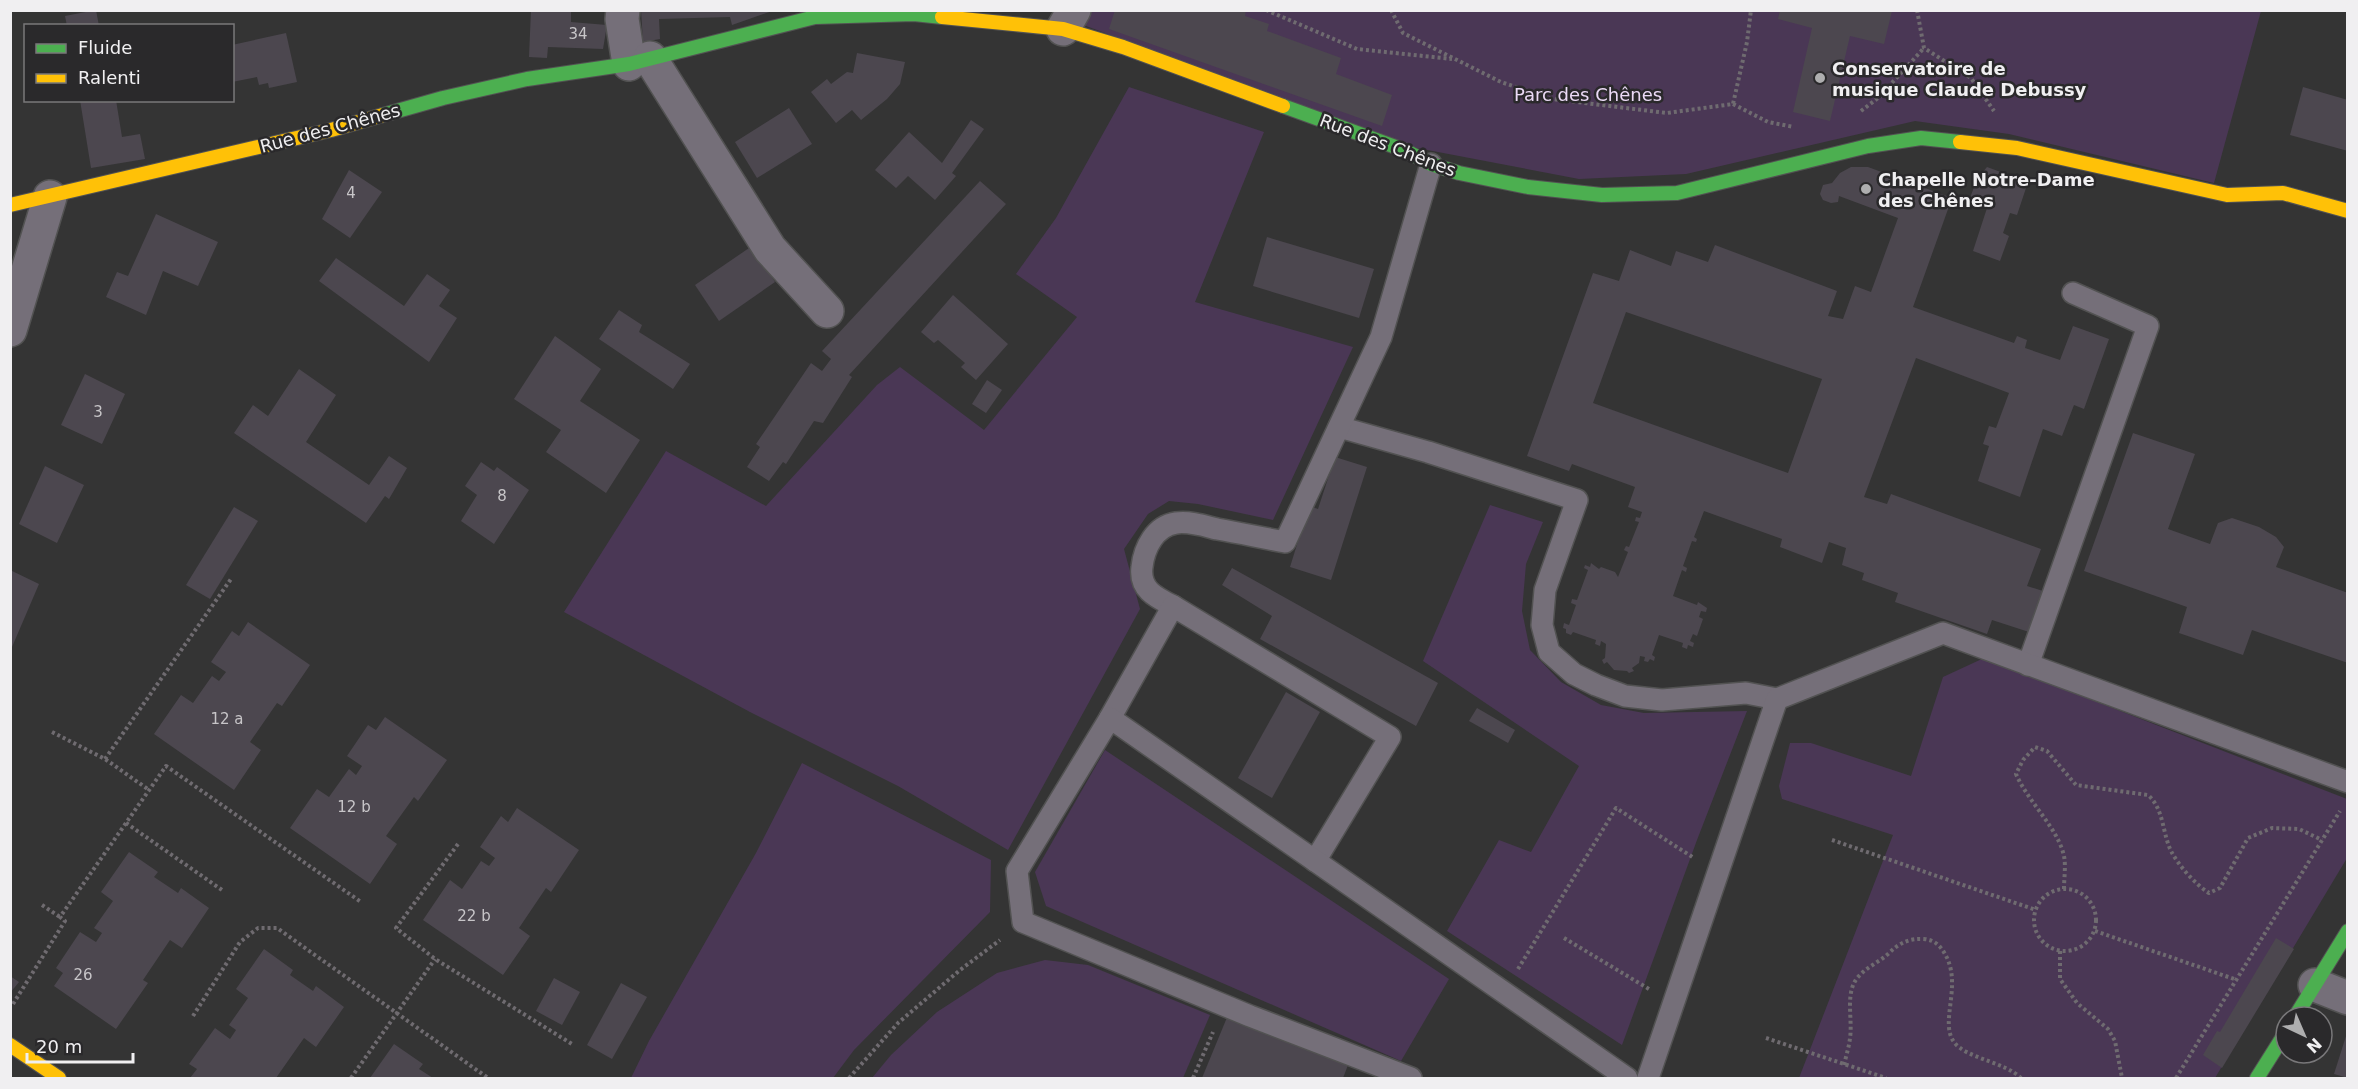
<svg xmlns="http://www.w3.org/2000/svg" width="2358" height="1089" font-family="'DejaVu Sans',sans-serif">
<rect width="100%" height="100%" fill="#343434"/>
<g fill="#4a3755">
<path d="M1086,10L2261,11L2214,183L2009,134L1915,121L1686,174L1579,179L1417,148L1078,23Z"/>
<path d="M1129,87L1264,132L1195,302L1353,347L1273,520L1198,504L1169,501L1148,514L1124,549L1140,609L1008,850L898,786L750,712L564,612L666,451L766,506L877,385L900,367L984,430L1077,317L1016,274L1056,218Z"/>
<path d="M1490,505L1543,522L1526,564L1522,611L1530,650L1561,682L1601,705L1644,713L1747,711L1697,840L1622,1045L1447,931L1499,840L1531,852L1579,766L1423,661Z"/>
<path d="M1984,658L2347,799V858L2215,1078H1799L1893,835L1782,799L1779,786L1790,743H1811L1911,776L1943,677Z"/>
<path d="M1105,750L1449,979L1401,1061L1046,906L1035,872Z"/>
<path d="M802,763L991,860L990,912L854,1050L833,1078H631L649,1041L756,853Z"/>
<path d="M1045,960L1088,965L1210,1015L1183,1078H872L891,1055L937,1012L997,973Z"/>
</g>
<g fill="#4c474f" fill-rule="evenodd">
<path d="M96,10L99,26H67L65,16Z"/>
<path d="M531,10L571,11V22L607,25L603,49L548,47L547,58L529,57Z"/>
<path d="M641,10H775L732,25L730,17L659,19L660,39L643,42Z"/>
<path d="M1115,10H1246L1245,16L1269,24L1267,31L1341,58L1336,74L1392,95L1382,126L1109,29Z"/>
<path d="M1780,10L1892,11L1884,44L1850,36L1830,121L1793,112L1812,28L1778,19Z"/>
<path d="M286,33L297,82L269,88L268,83L259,85L257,77L232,82V45Z"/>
<path d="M857,53L905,62L900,84L887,99L861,120L852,110L836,123L811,92L827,79L831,84L847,72L853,73Z"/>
<path d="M2303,87L2348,100V151L2290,135Z"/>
<path d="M80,100H116L122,137L140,134L145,159L91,168Z"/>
<path d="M789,108L812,144L757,178L735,142Z"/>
<path d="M971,120L984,129L952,173L956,176L935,200L908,176L896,188L875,170L909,132L942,163Z"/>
<path d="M1851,167H1868L1952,198L1913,307L2014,343L2017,336L2027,340L2025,348L2060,360L2073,326L2109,339L2084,409L2074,405L2062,436L2043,429L2020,497L1978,481L1989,446L1983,444L1989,426L1996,428L2009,393L1916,358L1864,497L1887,504L1891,494L2041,549L2027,586L2043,591L2029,632L1992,620L1987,634L1895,602L1898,593L1862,580L1864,573L1842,565L1846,548L1829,542L1822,563L1780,547L1782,539L1704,511L1694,537L1697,539L1696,542L1692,541L1683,566L1687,568L1686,572L1682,570L1673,596L1697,605L1698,602L1707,608L1706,612L1701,611L1699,617L1703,619L1697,636L1693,634L1690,641L1694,643L1693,647L1688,645L1687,649L1682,647L1683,643L1659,635L1652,655L1655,657L1654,661L1650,659L1648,662L1644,661L1645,657L1640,656L1639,663L1632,668L1634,671L1629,673L1627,671L1614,670L1607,662L1604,664L1602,660L1605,658L1606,644L1601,641L1600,646L1595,644L1596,640L1573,632L1571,635L1566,633V629L1563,628L1564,623L1569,625L1576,605L1571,603L1572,599L1577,600L1588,570L1584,568L1585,565L1590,567L1591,563L1599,569L1601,567L1615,572L1618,577L1628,552L1624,550L1626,546L1629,547L1639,522L1635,521L1636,517L1640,518L1642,512L1628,507L1635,487L1572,464L1569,471L1527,456L1593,273L1619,281L1630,250L1671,266L1676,251L1708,262L1715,245L1837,291L1828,316L1843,319L1855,286L1871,292L1898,218L1839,196L1838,202L1831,203L1823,200L1820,194L1823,185L1832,183L1840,173ZM1626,312L1822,379L1788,473L1593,403Z"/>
<path d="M1987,167L2028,182L2017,215L2010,213L2003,233L2009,236L2000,261L1973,251L1988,205L1970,198L1977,179Z"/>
<path d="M349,170L382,192L350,238L322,219Z"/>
<path d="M980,181L1006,204L849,375L852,377L823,423L814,421L786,464L783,462L769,481L747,467L760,447L756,444L811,363L822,371L831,359L822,351Z"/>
<path d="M156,214L218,242L198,286L163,271L146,315L106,297L117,272L128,276Z"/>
<path d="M1267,237L1374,269L1359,318L1253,286Z"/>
<path d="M752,246L775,282L719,321L695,285Z"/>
<path d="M336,258L404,306L427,274L450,290L439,306L457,318L429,362L319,281Z"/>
<path d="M953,295L1008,344L976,380L961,367L965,363L938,340L934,343L921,332Z"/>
<path d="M619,310L642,325L639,332L690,364L673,389L599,339Z"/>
<path d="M555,336L601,369L580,401L640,440L606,493L546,452L561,430L514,399Z"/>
<path d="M299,369L336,395L306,442L369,485L389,456L407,468L389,499L385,496L366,523L234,433L253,405L268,416Z"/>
<path d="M85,374L125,394L102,444L61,425Z"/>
<path d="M987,380L1002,390L986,413L972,404Z"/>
<path d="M2133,433L2195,454L2168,529L2210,544L2218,523L2232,518L2259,527L2276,537L2284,547L2276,567L2348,593V663L2252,630L2243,655L2179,633L2187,607L2084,571Z"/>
<path d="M1335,457L1367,467L1331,580L1290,567L1309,506L1318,509Z"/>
<path d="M481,462L494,471L497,467L529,490L494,544L461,521L477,495L465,486Z"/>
<path d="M45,466L84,485L57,543L19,524Z"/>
<path d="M234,507L258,521L210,599L186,585Z"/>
<path d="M1232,568L1438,683L1416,726L1260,639L1272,616L1222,585Z"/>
<path d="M10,570L39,584L12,647L10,646Z"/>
<path d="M248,622L310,665L282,706L277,703L250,742L261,750L234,790L154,734L181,695L193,703L212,676L219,681L226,672L211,662L232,631L239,636Z"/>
<path d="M1286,692L1320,712L1272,798L1238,778Z"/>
<path d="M1477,708L1515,730L1508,743L1469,721Z"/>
<path d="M385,717L447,760L418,801L414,797L386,836L397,844L370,884L290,828L317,789L329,797L349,769L356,775L362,766L347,756L368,725L376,730Z"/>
<path d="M517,808L579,850L551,892L546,888L519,928L530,936L503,975L423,920L450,880L462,889L481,861L489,866L495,858L480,847L501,816L508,822Z"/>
<path d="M129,852L158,872L154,877L178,893L181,888L209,908L182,948L170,940L143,980L148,983L116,1029L54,986L63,973L56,968L80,932L96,942L102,933L94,928L113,901L101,892Z"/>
<path d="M2276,938L2294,949L2222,1068L2203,1055L2217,1031L2220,1032Z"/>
<path d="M264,949L293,970L290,975L313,991L316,986L344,1007L316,1047L304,1038L276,1078H190L197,1069L189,1064L215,1028L230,1039L236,1030L229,1025L248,998L236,989Z"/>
<path d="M10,976L19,982L10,993Z"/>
<path d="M554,978L580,992L562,1025L536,1011Z"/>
<path d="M621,983L647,997L612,1059L587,1045Z"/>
<path d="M1228,1015L1348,1065L1343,1078H1202Z"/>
<path d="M2347,1033H2348V1078L2334,1074Z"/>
<path d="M394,1044L423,1064L419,1069L433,1078H370Z"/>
</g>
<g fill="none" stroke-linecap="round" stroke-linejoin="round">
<defs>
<g id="lane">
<path d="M1339,427L1428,452L1577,500L1545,590L1542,625L1549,652L1574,674L1596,685L1625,696L1662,700L1746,693L1777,699"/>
<path d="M1173,606C1155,597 1139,589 1142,567C1144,548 1155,526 1176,523C1190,521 1205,526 1217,529C1240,533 1263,538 1285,542L1381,337L1431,164"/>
<path d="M2028,665L2148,326L2073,293"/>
<path d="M1110,718L1173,606L1390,737L1315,861"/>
<path d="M1411,1078L1250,1016L1023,922L1017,871L1110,718L1627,1078"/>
<path d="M1648,1078L1777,699L1943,633L2348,782"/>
</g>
<g id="street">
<path d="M623,10L622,19L629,64"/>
<path d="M1063,29L1074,10"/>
<path d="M650,58L770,249L827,311"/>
<path d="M10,330L50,197"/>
<path d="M2315,985L2348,998"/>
</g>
<g id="fast">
<path d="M1283,106L1404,150L1431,164L1459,173L1528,187L1602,195L1677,193L1868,146L1921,138L1960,142"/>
<path d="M383,115L443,98L527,79L629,64L815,17L914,14L942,17"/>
<path d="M2295,1017L2348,931"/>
<path d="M2257,1078L2286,1032"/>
</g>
<g id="slow">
<path d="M942,17L1063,29L1123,47L1283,106"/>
<path d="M1960,142L2017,148L2227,195L2283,193L2348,211"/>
<path d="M10,205L331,130L383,115"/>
<path d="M10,1045L59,1078"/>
</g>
</defs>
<use href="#lane" stroke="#525252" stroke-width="24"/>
<use href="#street" stroke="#525252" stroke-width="36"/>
<use href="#fast" stroke="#525252" stroke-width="16"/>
<use href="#slow" stroke="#525252" stroke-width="16"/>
<g stroke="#6f6b70" stroke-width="4" stroke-dasharray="3 3" stroke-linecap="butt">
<path d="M1266,10L1357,49L1452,59"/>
<path d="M1391,10L1403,33L1501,82L1552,99L1667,113L1733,104L1747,42L1751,10"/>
<path d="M1917,10L1924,48L1971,78L1994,111"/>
<path d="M1733,104L1768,122L1794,127"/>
<path d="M1861,111L1878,98L1924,48"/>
<path d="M52,732L105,759L149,790"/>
<path d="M105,759L231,579"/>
<path d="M126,823L222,890"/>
<path d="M1832,840L2036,910"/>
<path d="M458,844L396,928L435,959L572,1044"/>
<path d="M2064,889C2064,878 2066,866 2064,856C2058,828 2028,802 2016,774L2023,760L2035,747L2047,751L2076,785L2148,795C2164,809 2162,832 2171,851C2179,866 2195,884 2209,893L2220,888L2248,838L2272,828L2299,829L2322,840"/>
<circle cx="2065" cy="920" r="31"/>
<path d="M42,905L60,917"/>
<path d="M2095,931L2237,980"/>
<path d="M1564,938L1649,989"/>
<path d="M2060,951V979L2077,1003L2108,1029L2115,1041L2122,1078"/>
<path d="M1518,969L1616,808L1694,858"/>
<path d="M13,1004L65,921L60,917L166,766L361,902"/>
<path d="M193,1016L240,942L258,928H277L488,1078"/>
<path d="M1766,1038L1886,1078"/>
<path d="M1844,1065C1846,1056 1849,1047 1850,1038C1853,1019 1844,991 1859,976C1867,967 1879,962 1888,954C1899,943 1909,938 1924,939C1934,940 1940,945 1945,954C1963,985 1939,1022 1954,1042C1965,1058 2005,1062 2021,1078"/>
<path d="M351,1078L435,959"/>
<path d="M849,1078L898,1023L960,970L1000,940"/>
<path d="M1193,1078L1213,1032"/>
<path d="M2176,1078L2340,811"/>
</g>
<use href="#lane" stroke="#756f79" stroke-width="21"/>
<use href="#street" stroke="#756f79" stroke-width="33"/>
<use href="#fast" stroke="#4caf50" stroke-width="14"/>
<use href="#slow" stroke="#ffc107" stroke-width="14"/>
</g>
<g fill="#aeaeaf" stroke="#2a292b" stroke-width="2">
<circle cx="1820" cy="78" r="6"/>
<circle cx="1866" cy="189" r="6"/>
</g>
<g text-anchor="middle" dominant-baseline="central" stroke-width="5" stroke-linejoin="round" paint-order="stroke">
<g font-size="15" fill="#c7c5c8">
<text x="578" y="34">34</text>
<text x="351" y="193">4</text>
<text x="98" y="412">3</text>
<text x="502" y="496">8</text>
<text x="227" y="719">12 a</text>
<text x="354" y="807">12 b</text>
<text x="474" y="916">22 b</text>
<text x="83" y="975">26</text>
</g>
<g font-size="18" font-weight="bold" fill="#f0eff1" stroke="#2a292b" text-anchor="start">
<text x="1832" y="68">Conservatoire de<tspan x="1832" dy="21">musique Claude Debussy</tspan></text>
<text x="1878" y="179">Chapelle Notre-Dame<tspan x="1878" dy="21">des Chênes</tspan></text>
</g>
<g font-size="18" fill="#ebdaf6" stroke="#2a292b">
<text x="1588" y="94">Parc des Chênes</text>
</g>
<g font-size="18" fill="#f0eff1" stroke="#2a292b">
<text transform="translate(330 128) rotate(-15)">Rue des Chênes</text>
<text transform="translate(1388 145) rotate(21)">Rue des Chênes</text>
</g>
</g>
<rect width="2358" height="1089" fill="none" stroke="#f0eff1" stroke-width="24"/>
<rect x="24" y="24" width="210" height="78" fill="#2a292b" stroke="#79787a" stroke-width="1.5"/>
<rect x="36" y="44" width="30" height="9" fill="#4caf50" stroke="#79787a" stroke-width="1.5"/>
<text x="78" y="54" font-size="18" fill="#f0eff1">Fluide</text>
<rect x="36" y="74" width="30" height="9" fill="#ffc107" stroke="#79787a" stroke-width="1.5"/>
<text x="78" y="84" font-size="18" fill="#f0eff1">Ralenti</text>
<g transform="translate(2304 1035) rotate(136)"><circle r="28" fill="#2a292b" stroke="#79787a" stroke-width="1.5"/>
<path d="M0-4.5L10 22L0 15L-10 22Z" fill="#aeaeaf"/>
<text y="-9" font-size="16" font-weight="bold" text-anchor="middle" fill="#f0eff1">N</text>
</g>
<path d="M27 1053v9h106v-9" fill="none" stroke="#f0eff1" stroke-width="3"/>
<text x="36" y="1053" font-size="18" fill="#f0eff1" stroke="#2a292b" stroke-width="4.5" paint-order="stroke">20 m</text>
</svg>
